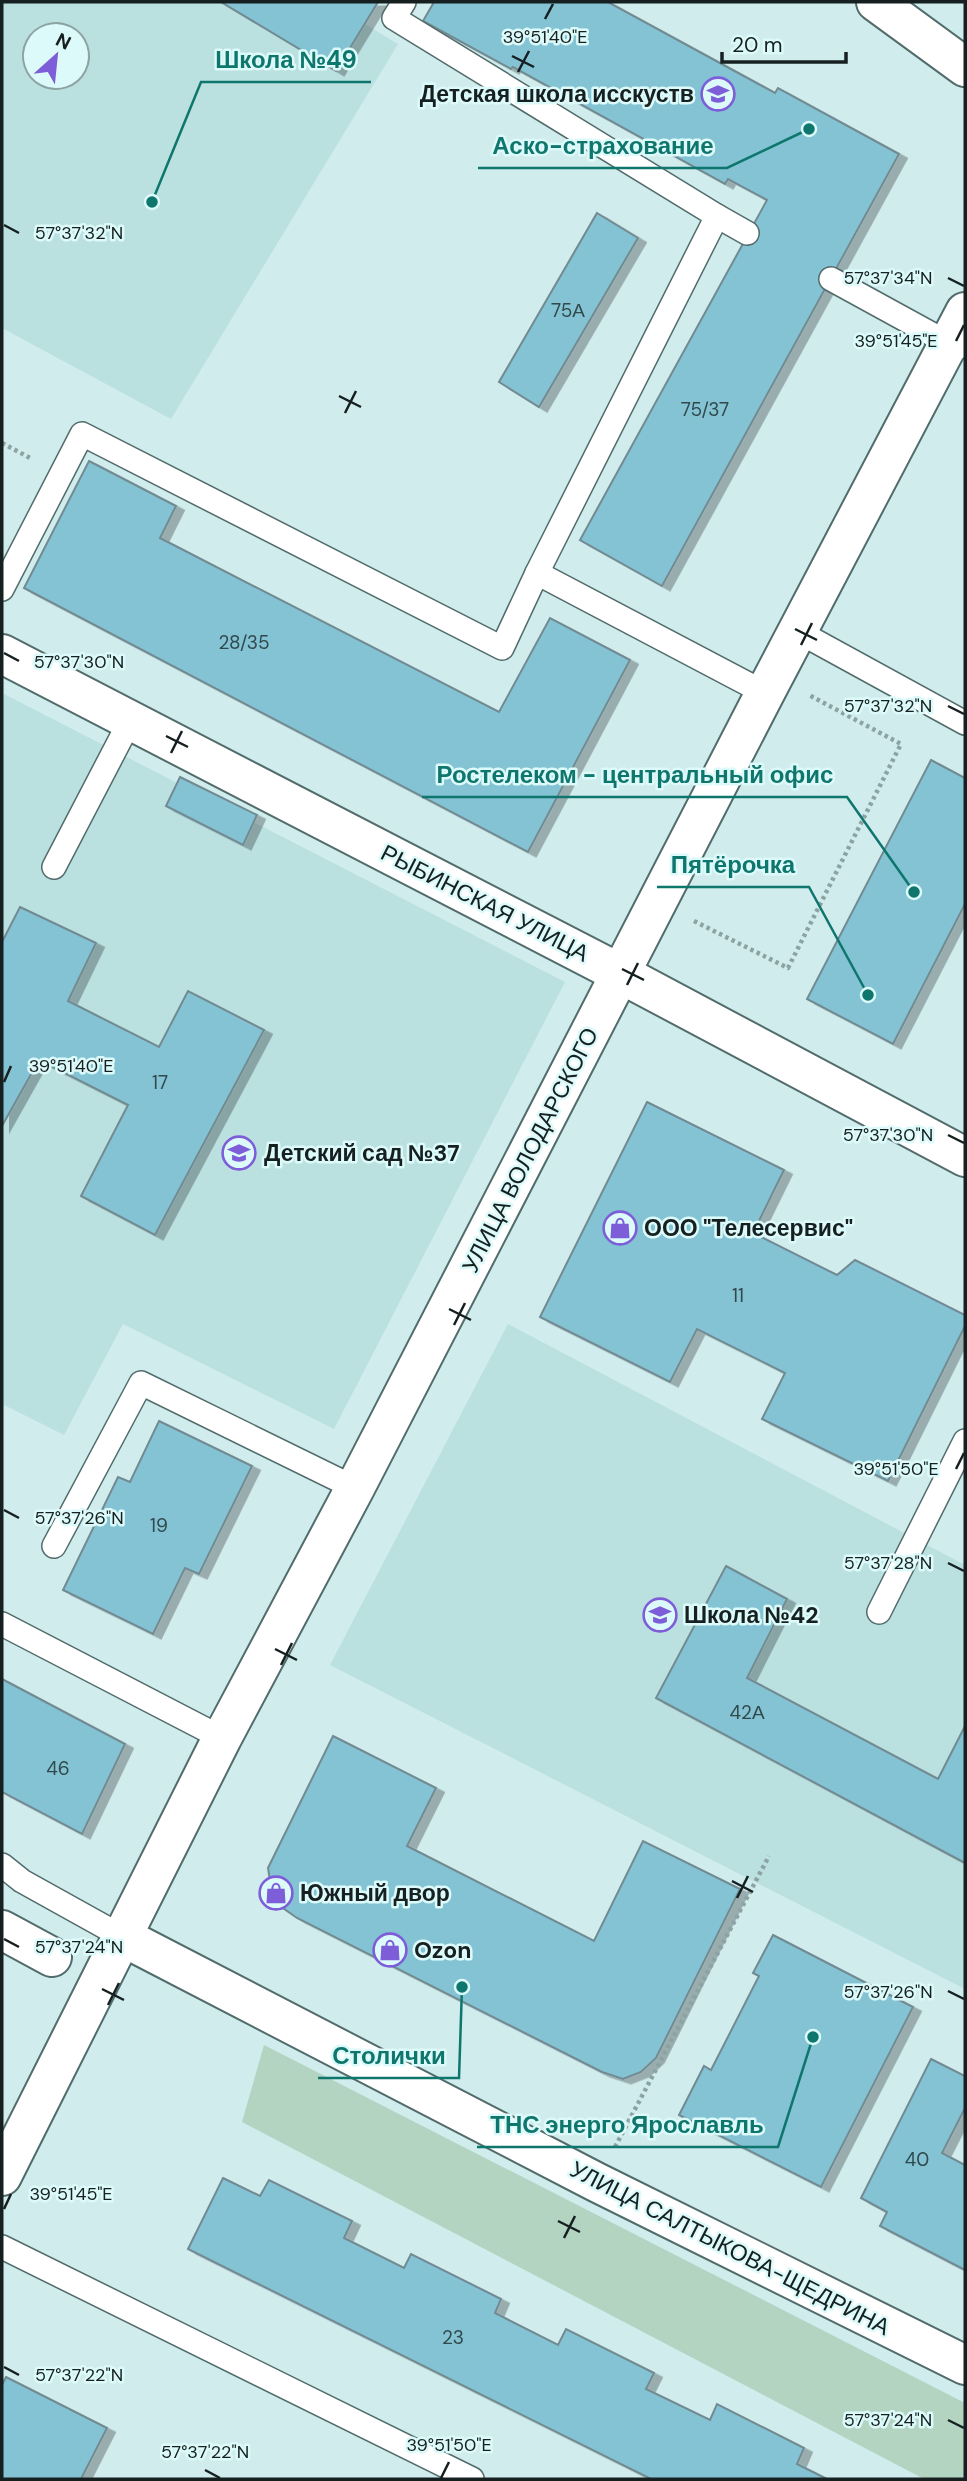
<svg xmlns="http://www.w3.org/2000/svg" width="967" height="2481" font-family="'DM Sans',sans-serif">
<defs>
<filter id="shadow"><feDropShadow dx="8" dy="4.5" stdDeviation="0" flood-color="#0004"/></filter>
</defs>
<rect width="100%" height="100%" fill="#d0eced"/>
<g fill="#bbe0e0" fill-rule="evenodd">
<path d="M2,2H379L365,24L398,44L171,419L2,328ZM35,35H77V77H35Z"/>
<path d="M2,693L565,982L334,1429L123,1324L64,1435L2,1404Z"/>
<path d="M508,1324L965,1565V1989L330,1665Z"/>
</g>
<path fill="#b3d4c1" d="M264,2045L965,2403V2479H924L242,2122Z"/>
<g fill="#83c3d4" stroke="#728a91" stroke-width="2" filter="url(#shadow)">
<path d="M221,2H378L336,71Z"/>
<path d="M434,2H608L775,93L778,88L899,154L662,586L580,540L767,200L728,179L725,184L513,67L511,69L423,21Z"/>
<path d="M597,213L638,238L539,407L499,382Z"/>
<path d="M89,461L176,506L160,538L499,712L550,618L630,660L528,852L24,588Z"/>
<path d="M931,760L965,778V904L893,1044L807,999Z"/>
<path d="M180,777L257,815L243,845L166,806Z"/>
<path d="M20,907L96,943L68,1001L159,1047L188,991L264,1030L155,1235L81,1196L128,1105L39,1060L2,1126V942Z"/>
<path d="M647,1102L784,1170L753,1233L837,1275L855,1260L965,1315V1326L888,1481L762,1419L785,1373L697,1329L670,1382L540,1317Z"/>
<path d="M159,1421L252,1466L199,1574L185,1568L153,1634L63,1590L118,1477L130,1482Z"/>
<path d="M726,1566L787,1599L747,1678L938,1779L965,1726V1863L656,1698Z"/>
<path d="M2,1679L125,1744L82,1834L2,1792Z"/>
<path d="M333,1736L436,1788L407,1846L594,1941L643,1841L740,1889L656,2058L641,2072L623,2079L602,2072L297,1918L280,1906L271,1887L268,1868Z"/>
<path d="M773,1935L913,2007L821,2187L679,2115L704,2066L711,2070L759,1976L753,1973Z"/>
<path d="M931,2059L965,2076V2108L942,2153L965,2165V2270L880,2226L887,2212L861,2198Z"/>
<path d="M223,2178L260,2196L269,2180L352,2221L344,2238L404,2268L411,2254L501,2299L495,2313L558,2345L566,2329L654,2373L646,2389L710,2420L717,2404L804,2448L797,2464L827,2479H651L188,2249Z"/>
<path d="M6,2377L107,2428L81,2479H2V2385Z"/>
</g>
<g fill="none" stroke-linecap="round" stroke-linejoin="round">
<defs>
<g id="lane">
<path d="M404,2L394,18L717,216L537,573"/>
<path d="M717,216L747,233"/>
<path d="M831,279L957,348"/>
<path d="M2,589L82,434L502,648L537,573L765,693"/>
<path d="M797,631L965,723"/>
<path d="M54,867L130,721"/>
<path d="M54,1546L141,1383L355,1488"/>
<path d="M879,1612L965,1441"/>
<path d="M2,1624L222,1738"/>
<path d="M2,1865L22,1881L121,1936"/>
<path d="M2,2247L472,2479"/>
</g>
<g id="street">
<path d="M2,654L621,974L965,1157"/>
<path d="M2,1930L52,1957"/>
<path d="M121,1936L596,2182L965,2365"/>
</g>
<g id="secondary">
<path d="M876,2L965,67"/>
<path d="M2,2176L222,1738L355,1488L765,693L965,312"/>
</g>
</defs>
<use href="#lane" stroke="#526b6b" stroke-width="26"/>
<use href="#street" stroke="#526b6b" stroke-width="42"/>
<use href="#secondary" stroke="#526b6b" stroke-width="42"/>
<g stroke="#8da2a3" stroke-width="4.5" stroke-dasharray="3.5 3.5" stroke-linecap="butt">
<path d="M2,443L32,459"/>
<path d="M694,921L788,968L901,744L809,695"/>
<path d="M615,2147L769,1856"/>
</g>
<use href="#lane" stroke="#fff" stroke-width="23"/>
<use href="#street" stroke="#fff" stroke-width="38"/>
<use href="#secondary" stroke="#fff" stroke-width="38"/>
</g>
<path fill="none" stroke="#162020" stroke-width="2.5" d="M545,19L553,4M512,56L534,67M518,72L529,51M4,225L19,233M948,278L964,286M956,341L964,325M339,396L361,407M345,413L356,391M795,629L817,640M801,645L812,623M4,653L19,661M948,706L964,714M166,736L188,747M171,753L182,731M622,969L644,980M627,985L638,963M4,1082L11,1066M948,1135L964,1143M449,1309L471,1320M454,1325L465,1303M956,1469L964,1453M4,1510L19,1518M948,1563L964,1571M275,1649L297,1660M281,1665L292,1643M732,1881L753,1892M737,1898L748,1876M4,1939L19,1947M102,1989L124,2000M948,1991L964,1999M108,2005L119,1983M4,2209L11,2194M558,2221L580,2232M564,2238L575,2216M4,2367L19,2375M948,2420L964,2428M205,2470L220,2478M441,2478L449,2462"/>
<defs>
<symbol id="school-ring" viewBox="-11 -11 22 22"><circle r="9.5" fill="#ddfafa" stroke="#7d5dd8" stroke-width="1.5"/><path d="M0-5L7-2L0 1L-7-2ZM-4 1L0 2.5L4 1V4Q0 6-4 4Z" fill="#7d5dd8"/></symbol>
<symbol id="shop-ring" viewBox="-11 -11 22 22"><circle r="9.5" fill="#ddfafa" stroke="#7d5dd8" stroke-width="1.5"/><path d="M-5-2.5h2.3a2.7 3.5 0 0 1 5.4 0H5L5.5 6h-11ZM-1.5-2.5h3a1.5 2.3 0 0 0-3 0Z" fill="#7d5dd8"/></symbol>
</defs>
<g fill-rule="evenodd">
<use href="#school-ring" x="699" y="75" width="38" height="38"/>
<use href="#school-ring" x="220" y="1134" width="38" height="38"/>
<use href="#shop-ring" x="601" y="1209" width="38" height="38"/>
<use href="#school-ring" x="641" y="1596" width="38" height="38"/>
<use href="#shop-ring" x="257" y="1874" width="38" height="38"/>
<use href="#shop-ring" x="371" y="1931" width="38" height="38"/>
</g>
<g text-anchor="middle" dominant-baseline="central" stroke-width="5" stroke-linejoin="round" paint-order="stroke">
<g font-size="19" fill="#31494d">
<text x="568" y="310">75А</text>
<text x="705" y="409">75/37</text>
<text x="244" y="642">28/35</text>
<text x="160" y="1082">17</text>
<text x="738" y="1295">11</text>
<text x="159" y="1525">19</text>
<text x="747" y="1712">42А</text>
<text x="58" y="1768">46</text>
<text x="917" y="2159">40</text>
<text x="453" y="2337">23</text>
</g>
<g font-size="23" font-weight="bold" fill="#162020" stroke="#ddfafa" text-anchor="start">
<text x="694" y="94" text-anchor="end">Детская школа исскуств</text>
<text x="264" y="1153">Детский сад №37</text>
<text x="644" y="1228">ООО "Телесервис"</text>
<text x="684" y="1615">Школа №42</text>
<text x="300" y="1893">Южный двор</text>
<text x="414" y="1950">Ozon</text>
</g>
<g font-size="23" fill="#162020" stroke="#ddfafa">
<text transform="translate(485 903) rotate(27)">РЫБИНСКАЯ УЛИЦА</text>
<text transform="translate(530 1150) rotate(-63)">УЛИЦА ВОЛОДАРСКОГО</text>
<text transform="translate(730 2248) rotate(27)">УЛИЦА САЛТЫКОВА-ЩЕДРИНА</text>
</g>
</g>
<g font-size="18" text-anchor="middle" fill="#162020" stroke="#ddfafa" stroke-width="5" stroke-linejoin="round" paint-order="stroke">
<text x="545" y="43">39°51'40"E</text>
<text x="79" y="239">57°37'32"N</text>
<text x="888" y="284">57°37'34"N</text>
<text x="896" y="347">39°51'45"E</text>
<text x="79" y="668">57°37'30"N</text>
<text x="888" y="712">57°37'32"N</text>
<text x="71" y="1072">39°51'40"E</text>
<text x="888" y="1141">57°37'30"N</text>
<text x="896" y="1475">39°51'50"E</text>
<text x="79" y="1524">57°37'26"N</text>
<text x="888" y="1569">57°37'28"N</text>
<text x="79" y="1953">57°37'24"N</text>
<text x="888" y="1998">57°37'26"N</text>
<text x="71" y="2200">39°51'45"E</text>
<text x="79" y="2381">57°37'22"N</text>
<text x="888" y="2426">57°37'24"N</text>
<text x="449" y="2451">39°51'50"E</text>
<text x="205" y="2458">57°37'22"N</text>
</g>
<path fill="none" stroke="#0f766e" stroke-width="2.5" d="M152 202L201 82H371M809 129L727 168H478M914 892L847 797H422M868 995L809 887H657M462 1987L459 2078H318M813 2037L778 2147H477"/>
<g fill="#0f766e" stroke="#ddfafa" stroke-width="2.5">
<circle cx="152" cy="202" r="7"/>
<circle cx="809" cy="129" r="7"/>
<circle cx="914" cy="892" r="7"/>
<circle cx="868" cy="995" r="7"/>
<circle cx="462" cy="1987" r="7"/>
<circle cx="813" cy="2037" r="7"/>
</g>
<g font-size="24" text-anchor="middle" font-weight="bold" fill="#0f766e" stroke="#ddfafa" stroke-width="5" stroke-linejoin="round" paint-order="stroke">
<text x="286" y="68">Школа №49</text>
<text x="603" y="154">Аско-страхование</text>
<text x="635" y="783">Ростелеком - центральный офис</text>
<text x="733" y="873">Пятёрочка</text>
<text x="389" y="2064">Столички</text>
<text x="627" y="2133">ТНС энерго Ярославль</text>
</g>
<rect width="967" height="2481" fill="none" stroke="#162020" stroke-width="7"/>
<g transform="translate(56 56) rotate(27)"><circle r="33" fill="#ddfafa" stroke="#8da3a3" stroke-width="2"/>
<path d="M0-5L12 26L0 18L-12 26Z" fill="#7d5dd8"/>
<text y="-10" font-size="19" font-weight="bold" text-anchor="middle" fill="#162020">N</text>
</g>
<path d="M722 52v10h124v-10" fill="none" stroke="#162020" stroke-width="3.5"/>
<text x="732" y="52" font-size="21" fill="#162020" stroke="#ddfafa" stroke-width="5" paint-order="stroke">20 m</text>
</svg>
